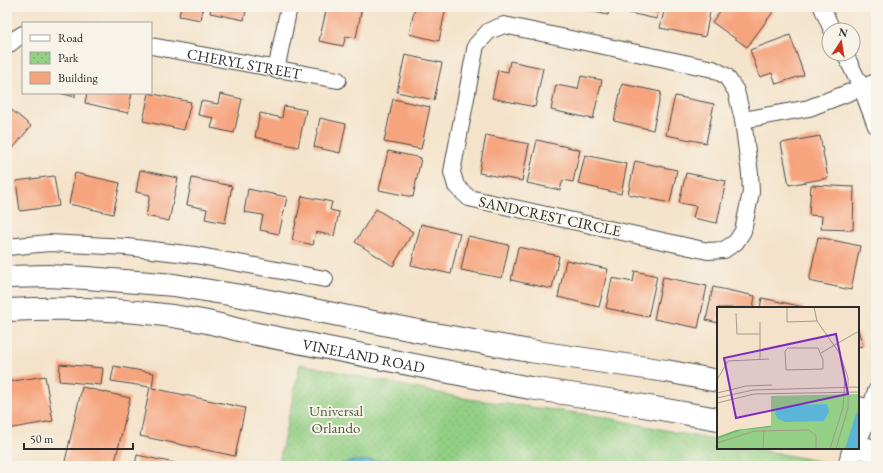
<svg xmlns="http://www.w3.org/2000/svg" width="883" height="473" font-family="'EB Garamond',serif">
<defs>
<pattern id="park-dots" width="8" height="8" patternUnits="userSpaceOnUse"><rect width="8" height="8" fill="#93cf84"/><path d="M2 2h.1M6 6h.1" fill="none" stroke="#7fb272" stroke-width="1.8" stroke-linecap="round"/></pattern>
</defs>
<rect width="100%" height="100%" fill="#f7f3e8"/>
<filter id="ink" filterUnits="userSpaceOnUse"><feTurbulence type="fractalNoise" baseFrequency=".025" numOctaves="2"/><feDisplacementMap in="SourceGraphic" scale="8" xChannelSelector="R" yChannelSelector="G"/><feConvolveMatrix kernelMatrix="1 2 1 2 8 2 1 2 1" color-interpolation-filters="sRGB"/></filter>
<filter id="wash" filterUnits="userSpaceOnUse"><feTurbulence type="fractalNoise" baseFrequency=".012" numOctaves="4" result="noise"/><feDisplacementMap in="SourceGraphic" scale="16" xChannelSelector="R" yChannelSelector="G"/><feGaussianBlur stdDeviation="0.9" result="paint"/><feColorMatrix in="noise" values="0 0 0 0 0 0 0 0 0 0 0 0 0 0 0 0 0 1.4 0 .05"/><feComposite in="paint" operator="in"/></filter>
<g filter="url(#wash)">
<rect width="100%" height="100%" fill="#f4e3ca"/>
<path fill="url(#park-dots)" stroke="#5f7d58" d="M300,364L468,399L593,415L718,441V448H752L842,466H278Z"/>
<path fill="#5bb5d9" stroke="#437082" d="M423,459L458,466H334L353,461Z"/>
<g id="blocks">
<g fill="#f6a47e">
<path d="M181,7H203L201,20L179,16Z"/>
<path d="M211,7H247L244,20L210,13Z"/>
<path d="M327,7H362L356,38L346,36L343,46L319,41Z"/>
<path d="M415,7H446L439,41L409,34Z"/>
<path d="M572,7H609L608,15Z"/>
<path d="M615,7H659L657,19L615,10Z"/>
<path d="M665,7H711L705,37L660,28Z"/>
<path d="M723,7H765L773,12L747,47L712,22Z"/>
<path d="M790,35L804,75L776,84L772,73L760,77L750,50Z"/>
<path d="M405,55L442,63L434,100L397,92Z"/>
<path d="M510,61L543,68L535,107L492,98L498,70L508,72Z"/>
<path d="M581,76L602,80L593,119L551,110L556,85L578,89Z"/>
<path d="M622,84L661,92L653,130L614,121Z"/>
<path d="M60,93H75V97Z"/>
<path d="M87,93H132L128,113L85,103Z"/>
<path d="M149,93L191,102L184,130L143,121Z"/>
<path d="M220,94L242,99L234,133L211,128L214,118L198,115L201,101L218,104Z"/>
<path d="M675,96L714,104L706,143L666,135Z"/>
<path d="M393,99L430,107L421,149L384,142Z"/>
<path d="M7,106L31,126L7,156Z"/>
<path d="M284,106L306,110L298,147L255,137L260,113L282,118Z"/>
<path d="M320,118L346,124L340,153L314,147Z"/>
<path d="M486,135L529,144L522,181L479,173Z"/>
<path d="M820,136L828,178L789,185L781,143Z"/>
<path d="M537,140L580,150L573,182L563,180L560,190L527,183Z"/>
<path d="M388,151L421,158L413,197L379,190Z"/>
<path d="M585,155L627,164L621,194L578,184Z"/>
<path d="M635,161L677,170L670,203L628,194Z"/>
<path d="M140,170L178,178L169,221L146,216L150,195L136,192Z"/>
<path d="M75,173L120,183L113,214L69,204Z"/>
<path d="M686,173L726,181L717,223L693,218L696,206L679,203Z"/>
<path d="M54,176L59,206L20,211L16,181Z"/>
<path d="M192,178L232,186L225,223L205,219L207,209L187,205Z"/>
<path d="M811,185L854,187L853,230L821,229L822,216L809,215Z"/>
<path d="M248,189L287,197L279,234L260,230L263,215L244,212Z"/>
<path d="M302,196L332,202L330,210L339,212L334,236L316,232L313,245L292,240Z"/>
<path d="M376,209L413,232L393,266L355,242Z"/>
<path d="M421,224L460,233L451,274L411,265Z"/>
<path d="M468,236L509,245L502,278L461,270Z"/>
<path d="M818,237L860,246L851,290L809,281Z"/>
<path d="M518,247L559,256L552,289L511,280Z"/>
<path d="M566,260L608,269L599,307L558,297Z"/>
<path d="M635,271L657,276L648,317L606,308L612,278L633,282Z"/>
<path d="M663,277L707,286L698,328L654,319Z"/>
<path d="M713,287L755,296L753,308H718V323L706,320Z"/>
<path d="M762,298L804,307V308H760Z"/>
<path d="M858,329L863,346L858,347Z"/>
<path d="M60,364L103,368L101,385L59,381Z"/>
<path d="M114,366L154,373L152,388L245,408L235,456L140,436L150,387L111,381Z"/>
<path d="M45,376L53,421L7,429V382Z"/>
<path d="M82,387L130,398L114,466H64Z"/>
<path d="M137,455L184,465L183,466H135Z"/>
</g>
</g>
</g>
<g filter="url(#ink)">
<use href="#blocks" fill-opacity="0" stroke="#494743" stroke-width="1"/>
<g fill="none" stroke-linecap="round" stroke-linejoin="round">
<defs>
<g id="minor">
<path d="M822,7L832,30"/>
<path d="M504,25L713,69L726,76L736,91L743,120L750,174L751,192L743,231L736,242L724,250L708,251L469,198L456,186L452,172L476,45L489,31Z"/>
<path d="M7,46L18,37L23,34"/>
<path id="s1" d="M151,46L338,80"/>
<path d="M845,54L862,89L876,126"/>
<path d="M276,70L289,7"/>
<path d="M743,120L809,108L876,82"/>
<path d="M7,247L49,243L127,247L195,255L325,279"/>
<path d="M870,410L876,391"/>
</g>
<g id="tertiary">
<path d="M858,437L870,410"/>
<path d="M848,466L853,448"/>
</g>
<g id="secondary">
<path d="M7,277L48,276L87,278L174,285L259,299L423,332L530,351L666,371L718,381"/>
<path id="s2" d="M7,310C70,307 140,309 202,321C217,324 232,328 247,332L530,388L609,400L718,419"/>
<path d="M858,408L876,412"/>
<path d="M858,447L876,451"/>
</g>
</defs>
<use href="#minor" stroke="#494743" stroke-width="18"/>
<use href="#tertiary" stroke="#494743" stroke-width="22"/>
<use href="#secondary" stroke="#494743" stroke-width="24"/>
<use href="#minor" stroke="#fff" stroke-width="16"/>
<use href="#tertiary" stroke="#fff" stroke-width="20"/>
<use href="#secondary" stroke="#fff" stroke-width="22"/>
</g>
</g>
<g text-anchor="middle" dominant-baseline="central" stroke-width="4" stroke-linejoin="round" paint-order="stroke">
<g font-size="15" fill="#2b2b2b" stroke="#f7f3e8">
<text stroke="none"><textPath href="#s1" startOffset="95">CHERYL STREET</textPath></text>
<text transform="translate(550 216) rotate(12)">SANDCREST CIRCLE</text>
<text stroke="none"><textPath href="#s2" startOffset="361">VINELAND ROAD</textPath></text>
</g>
<g font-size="15" fill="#4a5c46" stroke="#f7f3e8">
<text x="336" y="410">Universal<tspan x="336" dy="17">Orlando</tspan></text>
</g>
</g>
<g transform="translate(717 307)">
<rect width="142" height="142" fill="#f4e3ca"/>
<path d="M66,117L0,134V130L19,123Z" fill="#76b272"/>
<path d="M142,87V142H0V132L25,123L54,120V89Z" fill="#93cf84"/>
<path d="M110,97L112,105L107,114L68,115L61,112L58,107L59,103L73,98ZM142,103V142H128L139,107Z" fill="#5bb5d9"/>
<path fill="none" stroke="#a4998a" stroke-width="1" d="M70,0V15L100,14M97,0L100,14L123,47L131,71V101L119,142M19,6L20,27H43M43,15V53M71,41H101L106,53V62L69,63L68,44ZM104,46L142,24M0,73L11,54L52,52M0,86L29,79L55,78M0,91L36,83L142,80M0,96L37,87L142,85M0,136L38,124L92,123L99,129V142M46,142L47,123M113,142L126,100L128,71L126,59"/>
<path fill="#7b2cbf" fill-opacity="0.15" stroke="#7b2cbf" stroke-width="2" d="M119,27L131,87L19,111L7,51Z"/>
<rect width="142" height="142" fill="none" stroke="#2b2b2b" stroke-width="2"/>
</g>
<rect width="883" height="473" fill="none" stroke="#f7f3e8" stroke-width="24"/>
<rect x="22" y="22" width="130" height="72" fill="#f7f3e8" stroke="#a5a39c"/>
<rect x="30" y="35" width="20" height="6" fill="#ffffff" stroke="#a5a39c"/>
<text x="58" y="42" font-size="12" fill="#2b2b2b">Road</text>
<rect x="30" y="52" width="20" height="12" fill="url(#park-dots)" stroke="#a5a39c"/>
<text x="58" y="62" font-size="12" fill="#2b2b2b">Park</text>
<rect x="30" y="72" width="20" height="12" fill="#f6a47e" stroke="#a5a39c"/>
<text x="58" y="82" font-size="12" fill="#2b2b2b">Building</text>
<g transform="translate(841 42) rotate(12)"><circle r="19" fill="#f7f3e8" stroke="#a5a39c"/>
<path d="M0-3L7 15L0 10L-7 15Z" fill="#c8321e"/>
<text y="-6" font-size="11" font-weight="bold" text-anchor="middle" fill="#2b2b2b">N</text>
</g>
<path d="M24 443v6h109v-6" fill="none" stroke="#2b2b2b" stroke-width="2"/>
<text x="30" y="443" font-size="12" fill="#2b2b2b" stroke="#f7f3e8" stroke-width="3" paint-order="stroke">50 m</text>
</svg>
